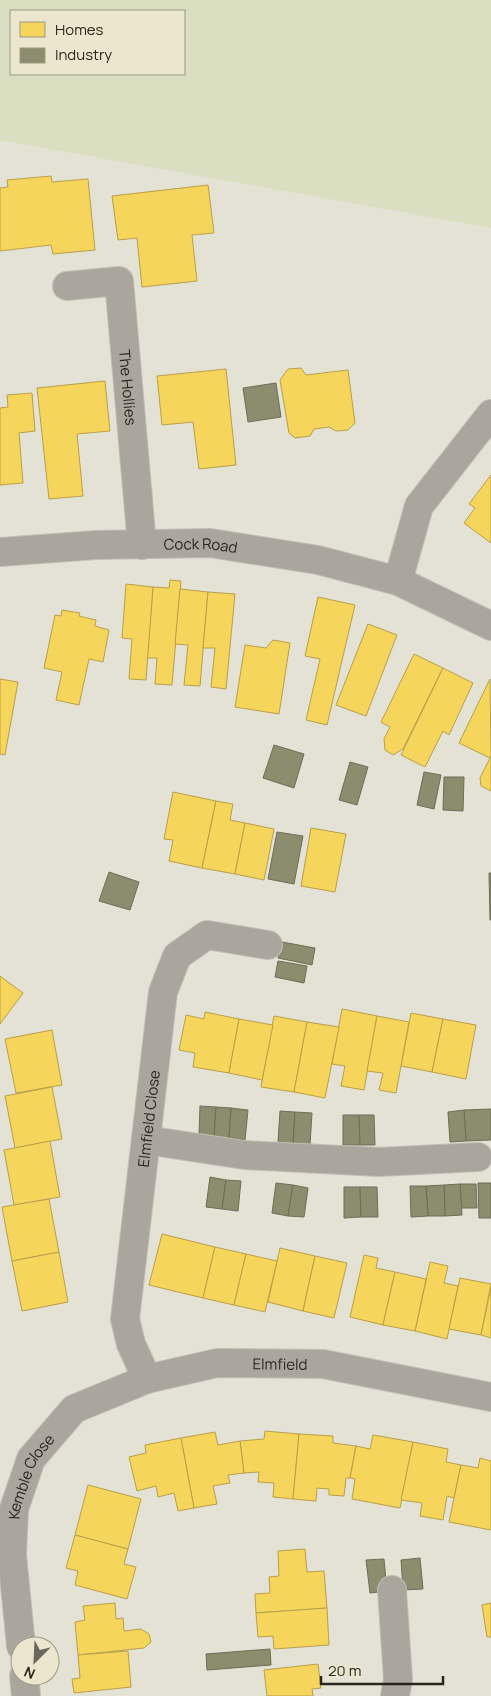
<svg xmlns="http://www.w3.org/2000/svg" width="491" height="1696" font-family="Manrope,sans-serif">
<rect width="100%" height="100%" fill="#e4e2d4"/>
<path fill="#dadfc2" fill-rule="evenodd" d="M0,0H491V228L0,140ZM11,11H184V74H11Z"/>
<g fill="#f6d55c" stroke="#b8a049">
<path d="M51,176L52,182L88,179L95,250L53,254L51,245L0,251V188L8,187L7,180Z"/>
<path d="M208,185L214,233L192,235L197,281L142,287L137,238L118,240L112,196Z"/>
<path d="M301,368L306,375L348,370L355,423L348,430L336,431L329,427L314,429L310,436L295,438L289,433L280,380L288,369Z"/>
<path d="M226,369L236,465L199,469L193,422L162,425L157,376Z"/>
<path d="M105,381L110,431L77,434L83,496L49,499L37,388Z"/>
<path d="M32,393L35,431L19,433L23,483L0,485V408L8,407L7,395Z"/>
<path d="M491,475V543L464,523L475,508L469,504Z"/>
<path d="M170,580L181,581L172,685L155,684L157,658H147L153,587L169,588Z"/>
<path d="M126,584L153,587L146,680L129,679L132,639L122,638Z"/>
<path d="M180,589L208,592L200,686L184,685L188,645L175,644Z"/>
<path d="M208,592L235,594L226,689L211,687L215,648H203Z"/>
<path d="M318,597L355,605L327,725L306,720L320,659L305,656Z"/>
<path d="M62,610L80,613L79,616L96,620L95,626L109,630L103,662L89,659L79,705L56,700L62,672L44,668L55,615L61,616Z"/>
<path d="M368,624L397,635L366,716L336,705Z"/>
<path d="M273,640L290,643L279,714L235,707L245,645L266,648Z"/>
<path d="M414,654L443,668L403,749L393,755L385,750L384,739L390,727L381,722Z"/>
<path d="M443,668L473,683L449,735L443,731L425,767L401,755Z"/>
<path d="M0,679L18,682L5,755L0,754Z"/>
<path d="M490,679L491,756L490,758L459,743Z"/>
<path d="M491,756V791L481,786L480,778Z"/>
<path d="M173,792L216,801L202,868L169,861L173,840L164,839Z"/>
<path d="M216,801L233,804L230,820L245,823L235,874L202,868Z"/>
<path d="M245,823L274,829L264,880L235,874Z"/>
<path d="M311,828L346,834L335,892L301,886Z"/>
<path d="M0,976L23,993L0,1024Z"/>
<path d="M342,1009L377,1016L364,1090L341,1086L345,1066L332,1064Z"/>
<path d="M205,1012L239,1019L229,1073L193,1067L195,1053L179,1050L186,1015L204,1019Z"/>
<path d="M411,1013L443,1019L432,1072L401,1066Z"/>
<path d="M274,1016L307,1022L294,1092L261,1087Z"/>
<path d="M377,1016L409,1022L396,1093L379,1090L383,1073L367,1071Z"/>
<path d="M239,1019L273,1025L262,1080L229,1073Z"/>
<path d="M443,1019L476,1025L466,1079L432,1072Z"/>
<path d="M307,1022L339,1027L325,1098L294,1092Z"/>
<path d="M52,1030L62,1085L16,1093L5,1039Z"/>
<path d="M52,1087L62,1139L15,1148L5,1096Z"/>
<path d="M50,1141L60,1197L14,1205L4,1150Z"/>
<path d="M49,1199L59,1252L12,1261L2,1207Z"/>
<path d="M162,1234L215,1247L203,1298L149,1285Z"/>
<path d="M215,1247L246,1254L234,1305L203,1298Z"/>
<path d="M280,1248L315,1256L303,1311L268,1302Z"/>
<path d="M59,1252L68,1302L22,1311L12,1261Z"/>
<path d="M246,1254L277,1261L265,1312L234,1305Z"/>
<path d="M364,1255L378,1258L376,1268L395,1272L383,1325L350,1317Z"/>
<path d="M315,1256L347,1263L334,1318L303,1311Z"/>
<path d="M430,1262L448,1266L444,1283L458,1286L447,1339L415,1331Z"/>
<path d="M395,1272L426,1279L415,1331L383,1325Z"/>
<path d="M460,1278L491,1284L481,1335L449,1329Z"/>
<path d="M491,1287V1338L481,1335Z"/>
<path d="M265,1431L299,1434L293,1499L273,1497L274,1483L258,1482L259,1472L244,1473L240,1441L264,1439Z"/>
<path d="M215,1432L218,1445L240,1441L244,1473L228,1475L230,1483L213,1486L217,1504L194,1508L181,1438Z"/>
<path d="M299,1434L333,1436V1443L356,1446L350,1478H346L344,1496L329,1495V1489L317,1488L316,1501L293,1499Z"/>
<path d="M373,1435L413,1442L400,1508L352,1499L355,1479L350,1478L356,1446L370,1449Z"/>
<path d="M181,1438L194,1508L178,1511L174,1493L158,1497L156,1486L137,1491L129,1457L146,1453L145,1445Z"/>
<path d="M413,1442L448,1449L446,1462L461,1465L454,1498L447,1496L443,1520L420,1516L422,1503L401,1500Z"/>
<path d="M480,1458L491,1461V1530L449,1522L461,1465L478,1468Z"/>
<path d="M88,1485L141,1499L128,1549L75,1535Z"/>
<path d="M75,1535L128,1549L124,1564L136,1567L127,1599L75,1585L78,1571L66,1568Z"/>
<path d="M305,1549L307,1572L324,1571L327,1608L256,1613L255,1594L270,1593L269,1577L279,1576L278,1551Z"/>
<path d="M115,1603L116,1619L123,1618L124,1631L141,1629L149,1634L151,1642L144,1648L78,1655L75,1622L85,1620L83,1606Z"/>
<path d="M491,1603V1637H487L482,1605Z"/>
<path d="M327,1608L329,1645L274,1649L273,1636L258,1637L256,1613Z"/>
<path d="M128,1651L131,1687L74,1693L72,1679L80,1678L78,1655Z"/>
<path d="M318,1664L321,1688L312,1689L313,1696H267L264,1670Z"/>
</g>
<g fill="#8c8c6e" stroke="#6e6d56">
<path d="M276,383L281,417L248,422L243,388Z"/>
<path d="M274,745L304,754L294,788L263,778Z"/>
<path d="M350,762L368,767L357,805L339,800Z"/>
<path d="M424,772L441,775L434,809L417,805Z"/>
<path d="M444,777H464L463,811L443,810Z"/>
<path d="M277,832L303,836L294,884L268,879Z"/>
<path d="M109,872L139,882L130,910L99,901Z"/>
<path d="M489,873H491V920H490Z"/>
<path d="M282,942L315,948L312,965L278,958Z"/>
<path d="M278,961L307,966L304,983L275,977Z"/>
<path d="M200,1106L216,1107L214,1137L199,1135Z"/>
<path d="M216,1107L231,1108L229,1138L214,1137Z"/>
<path d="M231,1108L248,1110L245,1140L229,1138Z"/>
<path d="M491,1109V1140L466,1141L464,1110Z"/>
<path d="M464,1110L466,1141L450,1142L448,1112Z"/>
<path d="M280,1111L295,1112L293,1144L278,1142Z"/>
<path d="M295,1112L312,1113L310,1145L293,1144Z"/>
<path d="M343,1115H359L360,1145H343Z"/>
<path d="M359,1115H374L375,1145H360Z"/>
<path d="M210,1177L226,1180L222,1209L206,1207Z"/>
<path d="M226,1180L241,1181L238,1211L222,1209Z"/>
<path d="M276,1183L293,1185L288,1216L272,1213Z"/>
<path d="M478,1183H491V1218H479Z"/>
<path d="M460,1184H476L477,1208H461Z"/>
<path d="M460,1184L462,1215L445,1216L444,1185Z"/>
<path d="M293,1185L308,1188L304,1217L288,1216Z"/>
<path d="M444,1185L445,1216H428L426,1186Z"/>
<path d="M410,1186H426L428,1216L411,1217Z"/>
<path d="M344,1187H360L361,1217L344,1218Z"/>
<path d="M360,1187H377L378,1217H361Z"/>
<path d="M420,1558L423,1589L403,1590L401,1560Z"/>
<path d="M384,1559L387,1591L370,1593L366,1560Z"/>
<path d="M270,1649L271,1665L207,1670L206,1654Z"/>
</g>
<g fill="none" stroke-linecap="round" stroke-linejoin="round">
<defs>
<g id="minor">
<path id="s1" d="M67,286L119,281L142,545"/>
<path id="s2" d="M0,552L96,545L210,543L318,560L398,581L491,626"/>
<path d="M398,581L419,506L491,414"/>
<path d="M146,1140L244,1155L379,1162L478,1157"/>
<path id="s3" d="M147,1379L131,1344L125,1319L163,992L177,956L207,935L268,945"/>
<path d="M392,1590L398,1679L395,1696"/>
<path id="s4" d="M21,1646L12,1555L14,1509L31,1459L74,1409L147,1379L217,1363L323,1364L491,1397"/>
<path d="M24,1676L26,1696"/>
</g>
</defs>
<use href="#minor" stroke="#c1bfb5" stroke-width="30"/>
<use href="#minor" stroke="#aaa69d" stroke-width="28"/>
</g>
<g text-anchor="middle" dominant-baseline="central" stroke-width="5" stroke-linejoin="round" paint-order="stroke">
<g font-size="15" fill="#28261d" stroke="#ebe6cd">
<text stroke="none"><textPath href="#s1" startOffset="159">The Hollies</textPath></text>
<text stroke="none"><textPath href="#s2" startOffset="201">Cock Road</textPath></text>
<text stroke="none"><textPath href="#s3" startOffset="266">Elmfield Close</textPath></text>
<text stroke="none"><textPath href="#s4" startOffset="470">Elmfield</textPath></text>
<text stroke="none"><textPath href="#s4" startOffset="174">Kemble Close</textPath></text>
</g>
</g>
<rect x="10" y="10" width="175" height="65" fill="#ebe6cd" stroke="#9d9987"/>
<rect x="20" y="22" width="25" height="15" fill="#f6d55c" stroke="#9d9987"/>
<text x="55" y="35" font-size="15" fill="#28261d">Homes</text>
<rect x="20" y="48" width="25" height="15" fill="#8c8c6e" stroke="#9d9987"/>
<text x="55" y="60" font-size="15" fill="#28261d">Industry</text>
<g transform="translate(35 1661) rotate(204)"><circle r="24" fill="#ebe6cd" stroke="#9d9987"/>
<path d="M0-4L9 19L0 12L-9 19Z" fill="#6a685d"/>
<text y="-8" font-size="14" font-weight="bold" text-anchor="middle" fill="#28261d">N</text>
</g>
<path d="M321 1676v8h122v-8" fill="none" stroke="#28261d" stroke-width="2.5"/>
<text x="328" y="1676" font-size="15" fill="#28261d" stroke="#ebe6cd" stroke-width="4" paint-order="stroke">20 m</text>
</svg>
